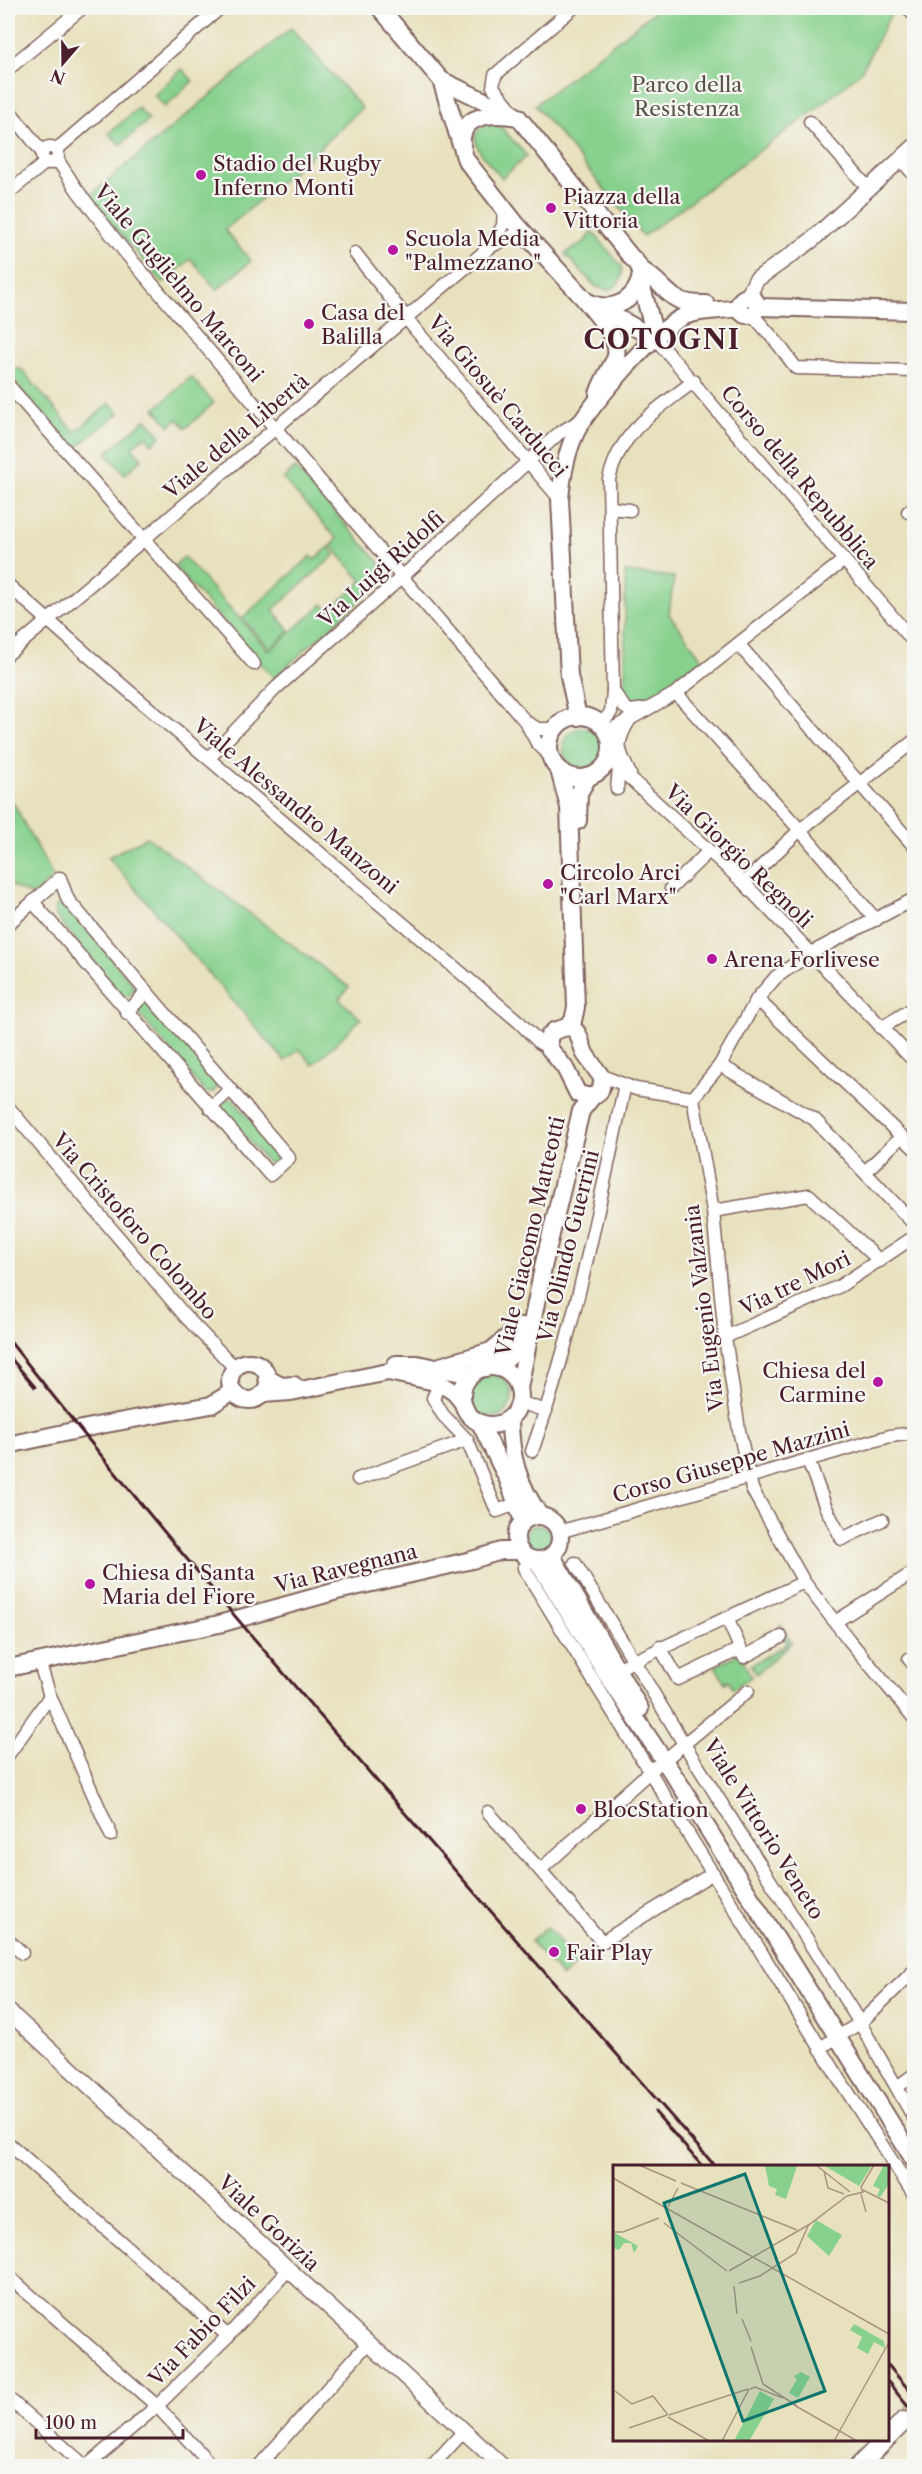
<svg xmlns="http://www.w3.org/2000/svg" width="922" height="2474" font-family="'Libre Caslon Text',serif">
<rect width="100%" height="100%" fill="#f6f6f2"/>
<filter id="ink" filterUnits="userSpaceOnUse"><feTurbulence type="fractalNoise" baseFrequency=".0167" numOctaves="2"/><feDisplacementMap in="SourceGraphic" scale="12" xChannelSelector="R" yChannelSelector="G"/><feConvolveMatrix kernelMatrix="1 2 1 2 8 2 1 2 1" color-interpolation-filters="sRGB"/></filter>
<filter id="wash" filterUnits="userSpaceOnUse"><feTurbulence type="fractalNoise" baseFrequency=".008" numOctaves="4" result="noise"/><feDisplacementMap in="SourceGraphic" scale="24" xChannelSelector="R" yChannelSelector="G"/><feGaussianBlur stdDeviation="1.35" result="paint"/><feColorMatrix in="noise" values="0 0 0 0 0 0 0 0 0 0 0 0 0 0 0 0 0 1.4 0 .05"/><feComposite in="paint" operator="in"/></filter>
<g filter="url(#wash)">
<rect width="100%" height="100%" fill="#e8e1bd"/>
<g fill="#87d18d" stroke="#68785c" stroke-width="1.5">
<path d="M659,8H894L861,72L810,114L643,236L535,105Z"/>
<path d="M291,28L362,108L314,153L225,230L251,261L217,290L191,259L163,283L88,197Z"/>
<path d="M182,69L193,81L165,107L154,95Z"/>
<path d="M138,108L149,120L120,145L109,133Z"/>
<path d="M488,124L500,126L527,156L502,178C489,163 458,136 488,124Z"/>
<path d="M592,231L622,267C623,279 619,286 609,290L596,287L565,254L585,241Z"/>
<path d="M8,367L10,369H21L75,432L110,403L119,413L74,450L14,381L8,378Z"/>
<path d="M191,377L214,403L186,428L178,419L170,426L155,409Z"/>
<path d="M146,419L161,436L152,444L145,436L132,447L142,459L125,474L106,453Z"/>
<path d="M295,468L390,574L274,678L174,566L184,557L269,651L323,604L329,611L362,581L331,546L337,539L283,479Z"/>
<path d="M329,547L335,555L273,610L290,631L270,649L242,618L311,556L314,560Z"/>
<path d="M625,572L674,577L669,614L703,660L648,702C637,705 633,703 625,695Z"/>
<circle cx="583" cy="748" r="20"/>
<path d="M8,793L53,877L33,896L8,884Z"/>
<path d="M147,837L349,987L339,999L361,1019L313,1065L299,1049L285,1061L108,857Z"/>
<path d="M61,903L67,905L132,983L135,990L127,997L121,995L54,914L55,907Z"/>
<path d="M142,1001L149,1002L216,1079L217,1088L212,1093L205,1092L137,1012Z"/>
<path d="M227,1099H233L280,1155L273,1165L266,1161L221,1109L222,1104Z"/>
<circle cx="491" cy="1396" r="21"/>
<circle cx="538" cy="1538" r="13"/>
<path d="M781,1625L791,1643L756,1674L751,1665L787,1644L779,1627Z"/>
<path d="M740,1653L751,1677L733,1689L729,1681L725,1683L715,1666Z"/>
<path d="M547,1927L578,1963L562,1977L530,1941Z"/>
</g>
</g>
<g filter="url(#ink)">
<g fill="none" stroke-linecap="round" stroke-linejoin="round">
<path stroke="#c8baa0" stroke-width="18" stroke-dasharray="18 9" stroke-linecap="butt" d="M904,2421L914,2408"/>
<defs>
<g id="minor">
<path d="M908,8L914,15"/>
<path d="M8,69L82,8"/>
<path d="M8,109L42,152"/>
<path d="M515,114L493,87L495,75L573,8"/>
<path d="M810,122L868,188"/>
<circle cx="50" cy="155" r="8"/>
<path d="M56,150L220,8"/>
<path d="M57,159L77,190L124,251L525,721L537,743L551,756"/>
<path d="M901,159L914,175"/>
<path d="M8,193L45,163"/>
<path d="M491,245L503,226L504,208"/>
<path d="M355,253L415,329L560,499"/>
<path d="M752,314L779,345L796,368L914,371"/>
<path d="M656,339L914,642"/>
<path d="M8,385L254,664"/>
<path d="M610,508L630,510"/>
<path d="M908,512L914,507"/>
<path d="M8,585L124,687L519,1022L540,1043L549,1048"/>
<path d="M739,645L914,846"/>
<path d="M8,654L490,247L512,236L531,243"/>
<path d="M676,693L800,830L876,920"/>
<path d="M646,709L630,711L624,707L613,691L609,479C621,429 656,411 694,381"/>
<path d="M526,722L538,729H556"/>
<path d="M601,725L611,712L613,691"/>
<path d="M607,732L676,693L844,560"/>
<path d="M209,758L275,689L402,577L558,434L584,418"/>
<path d="M609,759L744,883L914,1061"/>
<path d="M630,774C618,749 614,745 630,719"/>
<path d="M617,789L619,768"/>
<path d="M60,878L68,900L289,1158L270,1175L33,902Z"/>
<path d="M744,883L800,830L914,741"/>
<path d="M671,888L709,851"/>
<path d="M8,924L33,902"/>
<path d="M757,999L914,1148"/>
<path d="M127,1013L146,992"/>
<path d="M881,1028L914,1008"/>
<path d="M720,1065L814,1119L914,1224"/>
<path d="M602,1076L636,1089L693,1098"/>
<path d="M693,1098L713,1211L725,1337L739,1430L752,1489L804,1582L849,1640L914,1718"/>
<path d="M693,1098L720,1065L757,999L776,977L811,953L914,899"/>
<path d="M8,1107L186,1317L235,1368"/>
<path d="M210,1108L230,1090"/>
<path d="M865,1172L902,1136"/>
<path d="M713,1211L809,1195L880,1261"/>
<path d="M725,1337L840,1286L914,1237"/>
<path d="M440,1383L433,1398L443,1415L467,1440L497,1511L516,1504"/>
<path d="M519,1402L546,1411"/>
<path d="M532,1451C574,1333 598,1211 624,1089"/>
<path d="M808,1460L826,1508L842,1539L882,1520"/>
<path d="M358,1479L467,1440"/>
<path d="M559,1532L890,1436L914,1433"/>
<path d="M575,1563L684,1744L860,2023L914,2118"/>
<path d="M524,1568L842,2083L914,2195"/>
<path d="M727,1618L744,1657L781,1637"/>
<path d="M835,1622L914,1572"/>
<path d="M660,1647L678,1679L740,1649"/>
<path d="M909,1659L914,1665"/>
<path d="M39,1661L50,1696L111,1835"/>
<path d="M619,1668L804,1582"/>
<path d="M8,1755L50,1696"/>
<path d="M667,1758L748,1691"/>
<path d="M488,1812L540,1870L656,1766"/>
<path d="M540,1870L602,1942L713,1873"/>
<path d="M8,1940L22,1953"/>
<path d="M820,2048L860,2023L914,1971"/>
<path d="M897,2087L914,2075"/>
<path d="M8,2143L228,2336"/>
<path d="M8,2276L157,2406L212,2466"/>
<path d="M8,2398L85,2466"/>
<path d="M87,2466L157,2406L228,2336L289,2269"/>
<path d="M259,2466L368,2343"/>
<path d="M432,2466L463,2432"/>
</g>
<g id="tertiary">
<path d="M748,297L756,280L812,240L914,147"/>
<path d="M8,2011L502,2466"/>
</g>
<g id="secondary">
<path d="M380,8L441,80L461,145"/>
<path d="M441,80L518,117L631,257C634,260 639,264 640,269C642,273 640,279 639,283C630,306 606,312 586,301L517,225L466,160C449,117 486,111 518,117"/>
<path d="M640,269C670,286 665,305 706,304"/>
<path d="M640,280L656,339"/>
<circle cx="748" cy="306" r="9"/>
<path d="M586,301C596,315 623,341 615,359C609,371 602,381 598,394"/>
<path d="M596,306L656,339"/>
<path d="M758,307L914,311"/>
<circle cx="580" cy="747" r="31"/>
<path d="M578,717L569,676L560,499C562,477 566,453 576,432C590,404 657,328 685,316C701,309 722,311 739,308"/>
<path d="M559,770L569,807L576,1007L573,1021L567,1027"/>
<path d="M578,821L579,793L588,777"/>
<path d="M567,1027L573,1028L578,1034L585,1054L603,1079L600,1091L592,1097L578,1094L565,1068L549,1048V1036L554,1031Z"/>
<circle cx="249" cy="1381" r="19"/>
<path d="M396,1364H417L472,1375"/>
<path d="M440,1366L491,1351L510,1335L521,1330"/>
<circle cx="491" cy="1396" r="29"/>
<path d="M485,1368C513,1362 515,1352 522,1326"/>
<path d="M267,1378L281,1386L294,1385"/>
<path d="M519,1388L544,1263L581,1111L592,1097"/>
<path d="M262,1394L291,1392L388,1372L440,1383L454,1392L463,1403"/>
<path d="M510,1418C510,1457 518,1483 540,1516"/>
<path d="M480,1423L508,1480L523,1521"/>
<path d="M8,1445L101,1425L211,1405L233,1391"/>
<circle cx="538" cy="1538" r="22"/>
<path d="M552,1556L640,1709"/>
<path d="M537,1561L607,1675L683,1789L914,2160"/>
<path d="M8,1668L219,1624L337,1591L472,1560L501,1551H520"/>
</g>
<g id="primary">
<path d="M888,2437L904,2421"/>
<path d="M859,2466L885,2440"/>
</g>
</defs>
<use href="#minor" stroke="#81635e" stroke-width="15"/>
<use href="#tertiary" stroke="#81635e" stroke-width="18"/>
<use href="#secondary" stroke="#81635e" stroke-width="20"/>
<use href="#primary" stroke="#81635e" stroke-width="21"/>
<use href="#minor" stroke="#fff" stroke-width="12"/>
<use href="#tertiary" stroke="#fff" stroke-width="15"/>
<use href="#secondary" stroke="#fff" stroke-width="16"/>
<use href="#primary" stroke="#fff" stroke-width="18"/>
<g stroke="#4a1f2b" stroke-width="3">
<path d="M8,1339C232,1624 476,1893 715,2166"/>
<path d="M8,1355L35,1387"/>
<path d="M655,2112L702,2166"/>
<path d="M888,2365L914,2396"/>
<path d="M888,2382L914,2414"/>
</g>
</g>
</g>
<g fill="#b5179e" stroke="#f6f6f2" stroke-width="2">
<circle cx="201" cy="175" r="6"/>
<circle cx="551" cy="208" r="6"/>
<circle cx="393" cy="250" r="6"/>
<circle cx="309" cy="324" r="6"/>
<circle cx="548" cy="884" r="6"/>
<circle cx="712" cy="959" r="6"/>
<circle cx="878" cy="1382" r="6"/>
<circle cx="90" cy="1584" r="6"/>
<circle cx="581" cy="1809" r="6"/>
<circle cx="554" cy="1952" r="6"/>
</g>
<g text-anchor="middle" dominant-baseline="central" stroke-width="4.5" stroke-linejoin="round" paint-order="stroke">
<g font-size="21" fill="#5c5448" stroke="#f6f6f2">
<text x="687" y="84">Parco della<tspan x="687" dy="24">Resistenza</tspan></text>
</g>
<g font-size="21" fill="#4a1f2b" stroke="#f6f6f2" text-anchor="start">
<text x="213" y="163">Stadio del Rugby<tspan x="213" dy="24">Inferno Monti</tspan></text>
<text x="563" y="196">Piazza della<tspan x="563" dy="24">Vittoria</tspan></text>
<text x="405" y="238">Scuola Media<tspan x="405" dy="24">"Palmezzano"</tspan></text>
<text x="321" y="312">Casa del<tspan x="321" dy="24">Balilla</tspan></text>
<text x="560" y="872">Circolo Arci<tspan x="560" dy="24">"Carl Marx"</tspan></text>
<text x="724" y="959">Arena Forlivese</text>
<text x="866" y="1370" text-anchor="end">Chiesa del<tspan x="866" dy="24">Carmine</tspan></text>
<text x="102" y="1572">Chiesa di Santa<tspan x="102" dy="24">Maria del Fiore</tspan></text>
<text x="593" y="1809">BlocStation</text>
<text x="566" y="1952">Fair Play</text>
</g>
<g font-size="21" fill="#4a1f2b" stroke="#f6f6f2">
<text transform="translate(179 283) rotate(50)">Viale Guglielmo Marconi</text>
<text transform="translate(498 396) rotate(50)">Via Giosuè Carducci</text>
<text transform="translate(236 436) rotate(-40)">Viale della Libertà</text>
<text transform="translate(800 477) rotate(50)">Corso della Repubblica</text>
<text transform="translate(381 569) rotate(-42)">Via Luigi Ridolfi</text>
<text transform="translate(296 806) rotate(40)">Viale Alessandro Manzoni</text>
<text transform="translate(739 856) rotate(44)">Via Giorgio Regnoli</text>
<text transform="translate(135 1226) rotate(49)">Via Cristoforo Colombo</text>
<text transform="translate(530 1236) rotate(-77)">Viale Giacomo Matteotti</text>
<text transform="translate(568 1246) rotate(-76)">Via Olindo Guerrini</text>
<text transform="translate(795 1283) rotate(-26)">Via tre Mori</text>
<text transform="translate(704 1308) rotate(-97)">Via Eugenio Valzania</text>
<text transform="translate(731 1462) rotate(-16)">Corso Giuseppe Mazzini</text>
<text transform="translate(346 1568) rotate(-14)">Via Ravegnana</text>
<text transform="translate(764 1829) rotate(58)">Viale Vittorio Veneto</text>
<text transform="translate(269 2223) rotate(43)">Viale Gorizia</text>
<text transform="translate(202 2331) rotate(-46)">Via Fabio Filzi</text>
</g>
<g font-size="27" font-weight="bold" letter-spacing="1.5" fill="#4a1f2b" stroke="#f6f6f2">
<text x="662" y="339">COTOGNI</text>
</g>
</g>
<g transform="translate(613 2165)">
<rect width="276" height="276" fill="#e8e1bd"/>
<path d="M152,0L184,1L173,34L162,30L164,24L156,21ZM210,0H259L246,21ZM271,0H276V19L267,32L264,31L267,24L260,21ZM203,55L229,70L216,91L194,71ZM2,68L25,81L21,88L18,78H11L6,85L0,83ZM241,159L271,176L272,183L261,177L255,189L244,183L249,172L237,165ZM188,207L197,212L185,233L176,228L184,214L181,211ZM147,226L161,234L136,276H121Z" fill="#87d18d"/>
<path fill="none" stroke="#a99383" stroke-width="1.5" d="M26,0L63,16M203,0L237,27M211,6L215,23L231,29M0,13L276,169M68,18L184,65M250,25L276,38M246,28L250,27L248,22L261,0M248,29L253,47M55,42L65,23M51,58L114,106M0,67H10L46,53M116,106L197,59L234,31L246,28M126,118L147,111L183,88L196,59M121,121L124,149M129,154L138,176M138,182L150,219M150,219L184,241M137,224L142,222L170,233M2,226L19,239L40,231L55,250M181,240L244,276M56,250L135,224M55,252L96,276M16,263L54,250M109,276L136,224M221,276L275,179"/>
<path fill="#0f766e" fill-opacity="0.15" stroke="#0f766e" stroke-width="3" d="M132,9L212,226L130,256L51,38Z"/>
<rect width="276" height="276" fill="none" stroke="#4a1f2b" stroke-width="3"/>
</g>
<rect width="922" height="2474" fill="none" stroke="#f6f6f2" stroke-width="30"/>
<g transform="translate(63 63) rotate(200)" stroke="#f6f6f2" stroke-width="4.5" paint-order="stroke">
<path d="M0-4.5L10 22L0 15L-10 22Z" fill="#4a1f2b"/>
<text y="-9" font-size="16" font-weight="bold" text-anchor="middle" fill="#4a1f2b">N</text>
</g>
<path d="M36 2429v9h147v-9" fill="none" stroke="#4a1f2b" stroke-width="3"/>
<text x="45" y="2429" font-size="18" fill="#4a1f2b" stroke="#f6f6f2" stroke-width="4.5" paint-order="stroke">100 m</text>
</svg>
